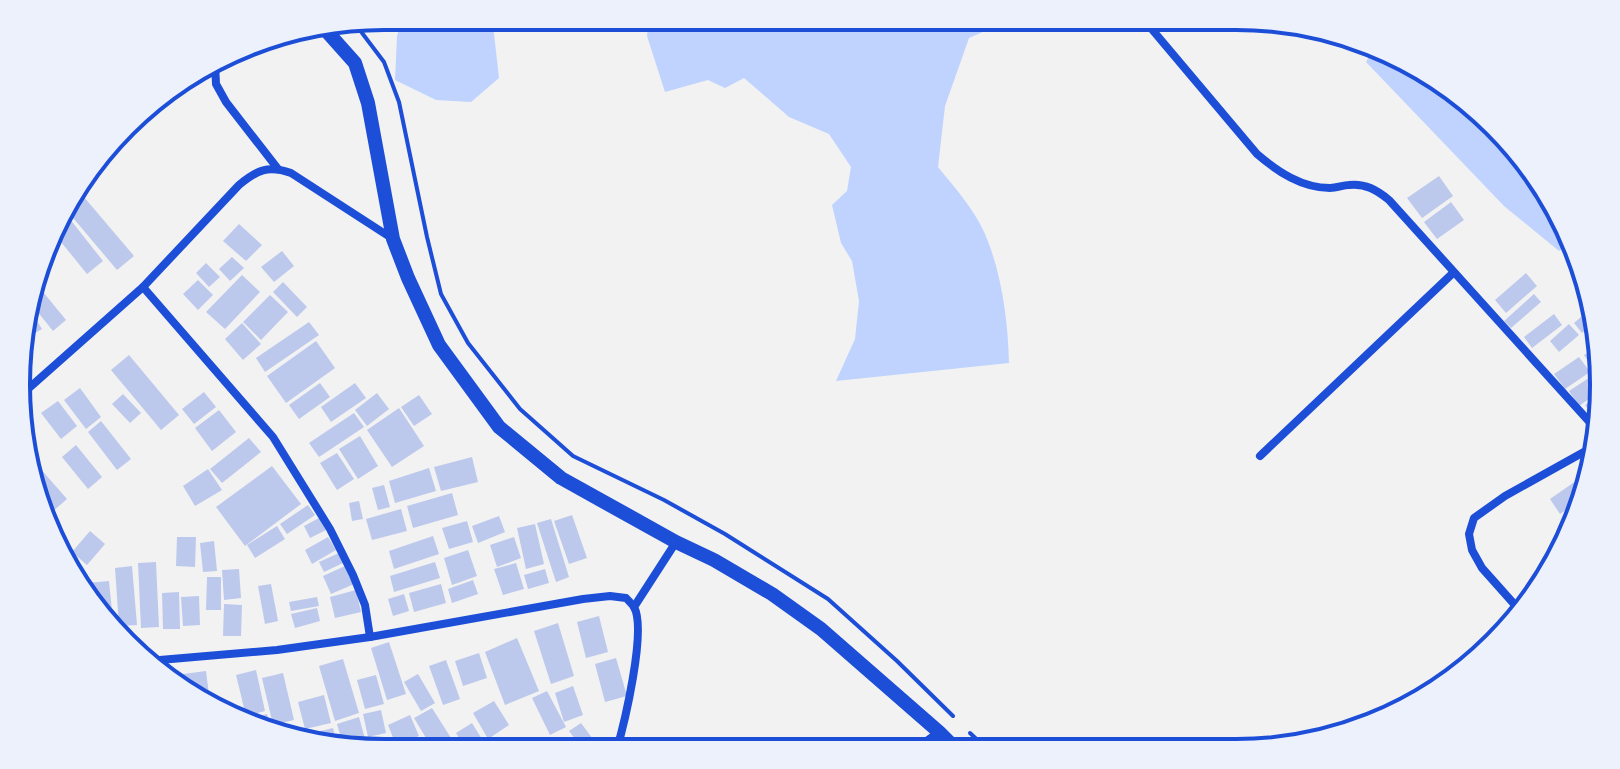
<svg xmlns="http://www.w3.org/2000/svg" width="1620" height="769" font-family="Overpass,sans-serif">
<rect width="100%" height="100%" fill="#f2f2f2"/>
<g fill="#bfd3fe">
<path d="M403,16H492L499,78L471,102L436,100L395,80L397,36Z"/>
<path d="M649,16H1019L969,38L945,106L938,167C955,188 974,209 985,234C1002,274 1008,321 1009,363L836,381L855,339L859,301L852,261L841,243L832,205L847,191L851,167L829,134L789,117L744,78L725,88L708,80L665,92L647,36Z"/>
<path d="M1376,44L1496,124L1574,240L1559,251L1504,206L1366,62Z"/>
</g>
<g fill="#bdc9ec">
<path d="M1439,176L1453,196L1422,218L1407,198Z"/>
<path d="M78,190L134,256L117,270L63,206L65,201Z"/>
<path d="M1451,202L1464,220L1437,239L1424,222Z"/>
<path d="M62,209L103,261L87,274L53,232Z"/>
<path d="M239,224L262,245L246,261L223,241Z"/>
<path d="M282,251L294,266L274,282L261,267Z"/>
<path d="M232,257L244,268L230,281L219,269Z"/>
<path d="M206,263L220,277L209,287L196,273Z"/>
<path d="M1526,273L1537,286L1506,313L1495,300Z"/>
<path d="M242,275L260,292L225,329L206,312Z"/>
<path d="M198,280L213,295L198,310L183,294Z"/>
<path d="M35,282L66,320L53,331L28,300Z"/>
<path d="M283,282L307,307L297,317L273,292Z"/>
<path d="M1534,294L1541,302L1511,328L1504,321Z"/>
<path d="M270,295L288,312L261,340L243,322Z"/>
<path d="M26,304L42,329L25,339L22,335L23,312Z"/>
<path d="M1589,310L1592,325L1582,333L1574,323Z"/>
<path d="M1554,314L1562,325L1532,348L1524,337Z"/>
<path d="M309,322L319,335L265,372L256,358Z"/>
<path d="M242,323L261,344L243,360L225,339Z"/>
<path d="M1569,324L1579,335L1559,352L1550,341Z"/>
<path d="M316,341L335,368L286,403L267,376Z"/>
<path d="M1597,347L1600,364L1593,369L1584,355Z"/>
<path d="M129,355L179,415L161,430L111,370Z"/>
<path d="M1579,357L1590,372L1565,389L1554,374Z"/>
<path d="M1601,370L1603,389L1579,406L1569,391Z"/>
<path d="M320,383L330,397L299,419L289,405Z"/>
<path d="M355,383L366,398L331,422L321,407Z"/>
<path d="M80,388L101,417L86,429L64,400Z"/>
<path d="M204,392L216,407L194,424L182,409Z"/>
<path d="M377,393L389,409L367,426L355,410Z"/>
<path d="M1602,393L1599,408L1597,422L1585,405Z"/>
<path d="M123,394L141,413L130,423L112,404Z"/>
<path d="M419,395L432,414L414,426L401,407Z"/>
<path d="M58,401L77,426L61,439L41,413Z"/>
<path d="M399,408L424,446L392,467L367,430Z"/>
<path d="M219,410L236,432L212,451L195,428Z"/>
<path d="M354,413L364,427L319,457L309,443Z"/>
<path d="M101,421L131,459L117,470L88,432Z"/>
<path d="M360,436L378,466L358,479L339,449Z"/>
<path d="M249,438L261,452L222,483L210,469Z"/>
<path d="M76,445L102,477L88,489L62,457Z"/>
<path d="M24,450L67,499L45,518Z"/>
<path d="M337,453L354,479L337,490L320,463Z"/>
<path d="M472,457L478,482L441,491L434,467Z"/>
<path d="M272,466L301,504L245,546L216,507Z"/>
<path d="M429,468L436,491L395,503L389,481Z"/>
<path d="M208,469L222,490L195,506L183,486Z"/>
<path d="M1586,474L1581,500L1560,514L1550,499Z"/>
<path d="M384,485L390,507L378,510L372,488Z"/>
<path d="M452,493L458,515L413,528L407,506Z"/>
<path d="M359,501L363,519L352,521L349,503Z"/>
<path d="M308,505L315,515L287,534L280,524Z"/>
<path d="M401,509L407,531L372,540L366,519Z"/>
<path d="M572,515L587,558L569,564L554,521Z"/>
<path d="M499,516L505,532L478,543L472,526Z"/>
<path d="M319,518L326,530L310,538L304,526Z"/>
<path d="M551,519L569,577L556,582L537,523Z"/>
<path d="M467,521L473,542L449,549L442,528Z"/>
<path d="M535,524L544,564L526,569L517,528Z"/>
<path d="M277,526L285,539L255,558L247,545Z"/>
<path d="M90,531L105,544L87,565L72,552Z"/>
<path d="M433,536L439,554L394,569L389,551Z"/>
<path d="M177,537H196L195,567L176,566Z"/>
<path d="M328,537L336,550L312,564L305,550Z"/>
<path d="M514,537L521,558L497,567L490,545Z"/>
<path d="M214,541L217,571L203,572L200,543Z"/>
<path d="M468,550L477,576L452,585L444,558Z"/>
<path d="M339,553L343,563L324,572L319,562Z"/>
<path d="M156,562L159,627L141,628L138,563Z"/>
<path d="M435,562L440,578L394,592L390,576Z"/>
<path d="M516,563L524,589L503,595L494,569Z"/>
<path d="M132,566L137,625L119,626L115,568Z"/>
<path d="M345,566L354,584L331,594L323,576Z"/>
<path d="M239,569L241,598L224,600L222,570Z"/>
<path d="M545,569L549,583L528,589L524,575Z"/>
<path d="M207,577H221V610H206Z"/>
<path d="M473,580L478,594L452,603L448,589Z"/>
<path d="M109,581L114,631L88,595L87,583Z"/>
<path d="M271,584L278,621L265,624L258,586Z"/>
<path d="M441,584L446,603L414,612L409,593Z"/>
<path d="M356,590L361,612L335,618L330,597Z"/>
<path d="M179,592L180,629H163L162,593Z"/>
<path d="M404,594L409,611L393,616L388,599Z"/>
<path d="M199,596L200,625L183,626L181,597Z"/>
<path d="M317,597L319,606L291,611L289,602Z"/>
<path d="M224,604L242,605L241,636H223Z"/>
<path d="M317,608L320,621L295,628L291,614Z"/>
<path d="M599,616L608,652L586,658L577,622Z"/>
<path d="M558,623L574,676L551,684L534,631Z"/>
<path d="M517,638L539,691L505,705L485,652Z"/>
<path d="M389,642L406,694L387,700L371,648Z"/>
<path d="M479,653L487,678L463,686L455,661Z"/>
<path d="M616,658L627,696L605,702L595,664Z"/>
<path d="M343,659L359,713L335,721L319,666Z"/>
<path d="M446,660L460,699L443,705L429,666Z"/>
<path d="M256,670L265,711L246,716L236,675Z"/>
<path d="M206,671L210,703L184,686L183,674Z"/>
<path d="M283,673L294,720L273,725L262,678Z"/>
<path d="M418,674L435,703L421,711L404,682Z"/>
<path d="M376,675L384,704L365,709L357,680Z"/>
<path d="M573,686L583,715L564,722L555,693Z"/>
<path d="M547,691L566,727L550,735L532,698Z"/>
<path d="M324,695L331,723L305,729L298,702Z"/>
<path d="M494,701L509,725L488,739L473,713Z"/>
<path d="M432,708L458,749L452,753H435L414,718Z"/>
<path d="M381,710L386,733L368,737L363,714Z"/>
<path d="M267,714L271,727L264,729L250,726L248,719Z"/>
<path d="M410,715L419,736L396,745L388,725Z"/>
<path d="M359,717L368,750L343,745L337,724Z"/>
<path d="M472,723L485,744L468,753L456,733Z"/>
<path d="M581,723L601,750L598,752H585L569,731Z"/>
<path d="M333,728L337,744L309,738L308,734Z"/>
<path d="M544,739L552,750L548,752H524Z"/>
<path d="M683,744L689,752H673Z"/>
</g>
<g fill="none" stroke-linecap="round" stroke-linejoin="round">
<g stroke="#1d4ed8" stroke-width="4">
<path d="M353,21L384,62L399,102L427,237L441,294L468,343L520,409L573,456L664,500L725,534L828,599L897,661L953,716"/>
<path d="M970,733L989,751"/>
</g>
<g stroke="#1d4ed8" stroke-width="8">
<path d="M1150,27L1257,154C1278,172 1302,188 1330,188C1337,188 1343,185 1349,185C1365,183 1377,190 1389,200L1595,428"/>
<path d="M215,63L216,84L226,102L278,169"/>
<path d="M143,287L273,437L330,529L353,575L365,605L370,637"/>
<path d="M20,396L143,287L239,185C257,170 268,165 291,173L393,239"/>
<path d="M1260,456L1453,273"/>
<path d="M634,607L676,542"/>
<path d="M1523,614L1482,568L1472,550L1469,534L1474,518L1505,496L1591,448"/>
<path d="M148,661L277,650L370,637L583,599L610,596L626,598C627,599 634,606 634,607C647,630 624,725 616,752"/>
<path d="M712,747L717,752"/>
<path d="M913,751L939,732"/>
</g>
<path stroke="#1d4ed8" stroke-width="14" d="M322,26L355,63L368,103L393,239L408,278L439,345L499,427L561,478L676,542L714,560L772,594L821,629L939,732L958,751"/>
</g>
<path d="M0 0H1620V769H0ZM384 30H1236A354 354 0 0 1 1590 384V385A354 354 0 0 1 1236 739H384A354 354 0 0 1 30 385V384A354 354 0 0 1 384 30Z" fill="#edf1fc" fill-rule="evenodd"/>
<path fill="none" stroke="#1d4ed8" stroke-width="4" d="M384 30H1236A354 354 0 0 1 1590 384V385A354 354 0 0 1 1236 739H384A354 354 0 0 1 30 385V384A354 354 0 0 1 384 30Z"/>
</svg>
